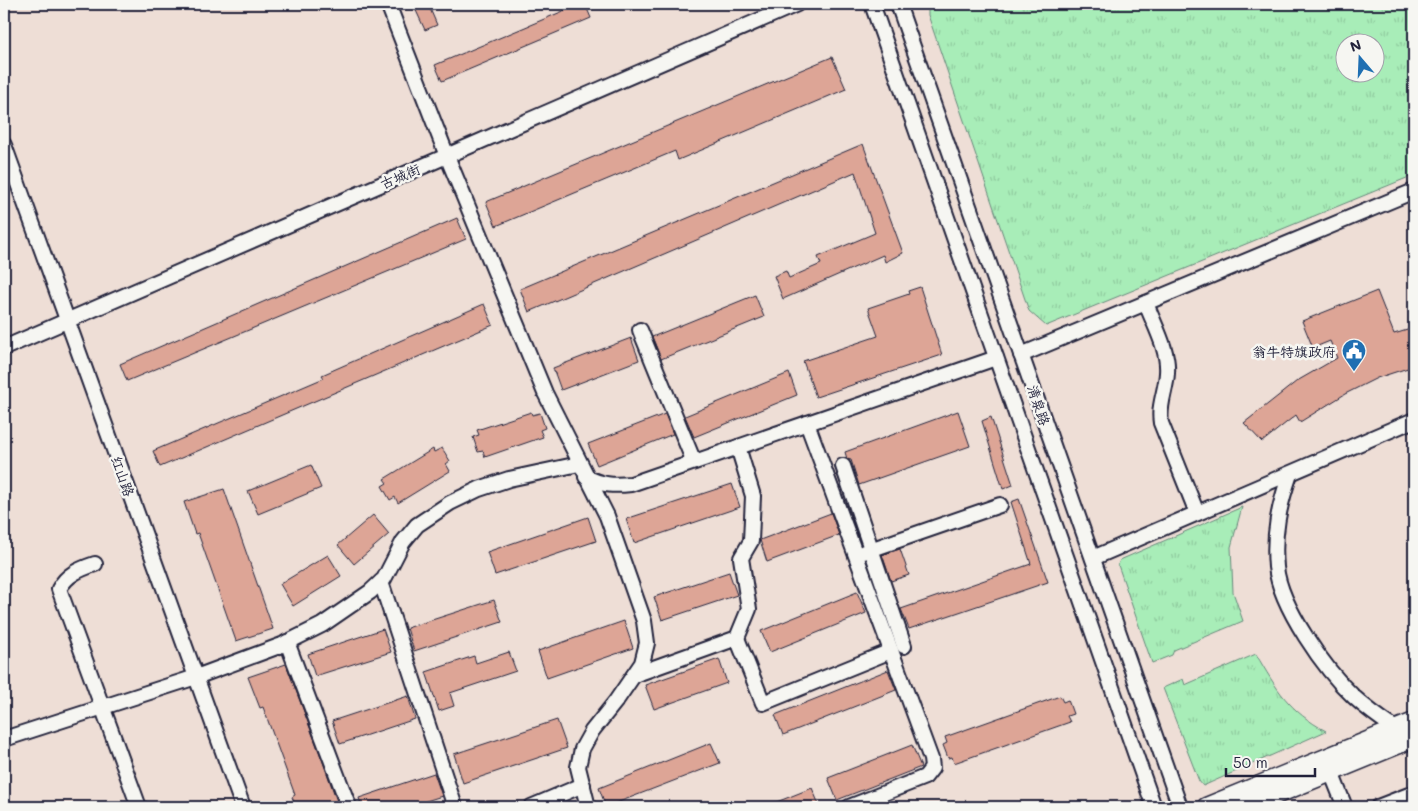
<svg xmlns="http://www.w3.org/2000/svg" width="1418" height="811" font-family="Mali,'LXGW WenKai TC',sans-serif">
<defs>
<pattern id="grass-tufts" width="24" height="20" patternUnits="userSpaceOnUse" patternTransform="scale(1.25)"><rect width="24" height="20" fill="#a8edb8"/><path d="M3 7l-1-3M5 7V3M7 7l1-3M15 17l-1-3M17 17v-4M19 17l1-3" fill="none" stroke="#90cb9f"/></pattern>
</defs>
<rect width="100%" height="100%" fill="#eeded6"/>
<filter id="ink" filterUnits="userSpaceOnUse"><feTurbulence type="fractalNoise" baseFrequency=".02" numOctaves="2"/><feDisplacementMap in="SourceGraphic" scale="10" xChannelSelector="R" yChannelSelector="G"/><feConvolveMatrix kernelMatrix="1 2 1 2 8 2 1 2 1" color-interpolation-filters="sRGB"/></filter>
<g filter="url(#ink)">
<g fill="url(#grass-tufts)" stroke="#65887a" fill-rule="evenodd">
<path d="M928,4H1414V175L1046,326L1029,311L928,15ZM1346,42H1376V72H1346Z"/>
<path d="M1242,507L1231,547L1233,592L1243,621L1174,650L1172,655L1152,663L1118,565L1120,560Z"/>
<path d="M1256,654C1277,690 1289,711 1326,731L1203,786L1199,781L1163,688L1183,679L1185,685Z"/>
</g>
<g fill="#dda596" stroke="#22223b">
<path d="M413,4H428L437,25L425,30Z"/>
<path d="M580,4H585L591,18L442,81L435,65Z"/>
<path d="M832,57L846,89L678,160L675,151L496,226L486,202Z"/>
<path d="M863,144L903,253L885,262L883,255L783,299L774,276L786,271L789,278L821,264L818,257L875,233L855,172L529,312L520,289Z"/>
<path d="M457,218L466,239L127,381L120,364Z"/>
<path d="M920,287L942,355L816,397L803,361L878,336L868,308L909,294L908,291Z"/>
<path d="M1377,291L1394,334L1414,328V366L1377,378L1345,394L1300,422L1296,415L1262,442L1244,423L1297,381L1337,358L1330,341L1313,348L1302,321Z"/>
<path d="M755,295L764,317L661,359L652,337Z"/>
<path d="M484,304L493,325L160,467L153,451L324,378L322,375Z"/>
<path d="M631,338L639,360L561,390L553,368Z"/>
<path d="M789,373L797,395L694,437L685,416Z"/>
<path d="M958,411L970,446L859,485L851,460L847,459L845,452Z"/>
<path d="M531,412L532,415L540,413L545,428L540,430L543,437L485,457L483,451L478,452L473,437L479,435L477,430Z"/>
<path d="M665,414L673,434L597,465L588,444Z"/>
<path d="M991,417L1013,485L1003,489L982,421Z"/>
<path d="M442,448L450,461L446,464L450,471L398,503L395,497L390,500L382,486L387,483L384,479L433,449L434,452Z"/>
<path d="M311,465L321,488L258,514L248,491Z"/>
<path d="M732,484L740,507L634,543L626,519Z"/>
<path d="M224,489L273,629L236,641L198,533L195,534L184,502Z"/>
<path d="M1019,499L1048,582L909,629L901,609L1031,564L1011,502Z"/>
<path d="M831,513L839,535L767,562L760,540Z"/>
<path d="M373,515L389,534L354,564L338,545Z"/>
<path d="M588,517L596,541L495,575L487,552Z"/>
<path d="M900,549L909,575L891,581L882,555Z"/>
<path d="M328,555L341,576L293,606L280,584Z"/>
<path d="M729,572L737,595L662,620L654,597Z"/>
<path d="M857,592L866,613L770,652L761,631Z"/>
<path d="M494,600L502,622L414,651L407,628Z"/>
<path d="M624,621L633,648L547,678L538,651Z"/>
<path d="M383,629L391,652L315,676L308,654Z"/>
<path d="M509,652L516,671L450,693L454,706L439,711L426,672L474,656L476,663Z"/>
<path d="M719,659L727,683L654,709L645,685Z"/>
<path d="M286,664L323,762L339,807H296L292,797L295,795L263,707L260,708L248,677Z"/>
<path d="M888,670L896,690L783,735L775,715Z"/>
<path d="M408,696L415,719L340,744L332,721Z"/>
<path d="M1060,696L1063,702L1068,700L1073,714L1067,716L1070,722L954,763L952,757L948,758L943,745L947,743L945,737Z"/>
<path d="M557,720L567,748L463,783L454,754Z"/>
<path d="M711,743L720,763L606,807L599,788Z"/>
<path d="M912,745L921,767L837,800L828,778Z"/>
<path d="M434,773L442,796L407,807H362L359,798Z"/>
<path d="M812,788L820,807H764Z"/>
</g>
<g fill="none" stroke-linecap="round" stroke-linejoin="round">
<defs>
<g id="minor">
<path d="M388,4L447,156L545,393L607,516L644,621L647,643L642,663L616,701L592,731L582,749L578,767L588,807"/>
<path d="M872,4L1154,807"/>
<path d="M898,4L1180,807"/>
<path d="M4,145L243,807"/>
<path d="M1146,303C1154,325 1169,350 1167,373C1166,391 1158,405 1161,423L1197,513"/>
<path d="M640,330L694,462"/>
<path d="M4,348L797,4"/>
<path d="M1021,355L1414,191"/>
<path d="M807,423L931,759L932,768L925,777L849,807"/>
<path d="M843,466L904,646"/>
<path d="M1290,474C1279,506 1273,533 1276,567C1280,606 1325,670 1354,697C1367,709 1381,719 1396,729"/>
<path d="M586,477C601,485 613,486 631,484L996,358"/>
<path d="M864,552L1000,505"/>
<path d="M1093,558L1414,420"/>
<path d="M95,564C80,569 67,574 59,589L139,807"/>
<path d="M381,582L455,807"/>
<path d="M737,638L763,703L891,651"/>
<path d="M287,642L349,807"/>
<path d="M634,675L737,638L749,609L741,558L751,541L753,496L738,447"/>
<path d="M4,739L196,677L282,645L322,625L370,592L384,579L403,542L417,525L450,503L479,489L509,479L579,464"/>
<path d="M1331,772L1345,807"/>
<path d="M531,807L583,785"/>
<path d="M1378,807L1414,793"/>
</g>
<g id="major">
<path d="M1206,807L1414,722"/>
<path d="M1246,807L1414,738"/>
</g>
</defs>
<use href="#minor" stroke="#22223b" stroke-width="18"/>
<use href="#major" stroke="#22223b" stroke-width="21"/>
<use href="#minor" stroke="#f6f6f2" stroke-width="14"/>
<use href="#major" stroke="#f6f6f2" stroke-width="18"/>
</g>
</g>
<defs>
<symbol id="civic-pin" viewBox="-11 -11 22 30"><path d="M0 17L-7.5 6A9.5 9.5 0 1 1 7.5 6Z" fill="#1f6fb2" stroke="#f6f6f2"/><path d="M-.6-6.5H3V-4.5H.6V-3L4-1V1h2V6H-6V1h2V-1L-.6-3ZM-1.2 2.5V6h2.4V2.5Z" fill="#fff"/></symbol>
</defs>
<g fill-rule="evenodd">
<use href="#civic-pin" x="1340" y="337" width="28" height="38"/>
</g>
<g text-anchor="middle" dominant-baseline="central" stroke-width="5" stroke-linejoin="round" paint-order="stroke">
<g font-size="14" fill="#22223b" stroke="#f6f6f2">
<text transform="translate(400 176) rotate(-23)">古城街</text>
<text transform="translate(1039 405) rotate(71)">清泉路</text>
<text transform="translate(123 476) rotate(70)">红山路</text>
</g>
<g font-size="14" fill="#22223b" stroke="#f6f6f2" text-anchor="end">
<text x="1336" y="351">翁牛特旗政府</text>
</g>
</g>
<rect width="1418" height="811" fill="none" stroke="#f6f6f2" stroke-width="20"/>
<rect x="10" y="10" width="1398" height="791" fill="none" stroke="#22223b" stroke-width="2" filter="url(#ink)"/>
<g transform="translate(1360 58) rotate(341)"><circle r="24" fill="#f6f6f2" stroke="#a1a1a9"/>
<path d="M0-4L9 19L0 12L-9 19Z" fill="#1f6fb2"/>
<text y="-8" font-size="14" font-weight="bold" text-anchor="middle" fill="#22223b">N</text>
</g>
<path d="M1226 768v8h89v-8" fill="none" stroke="#22223b" stroke-width="2.5"/>
<text x="1233" y="768" font-size="15" fill="#22223b" stroke="#f6f6f2" stroke-width="4" paint-order="stroke">50 m</text>
</svg>
